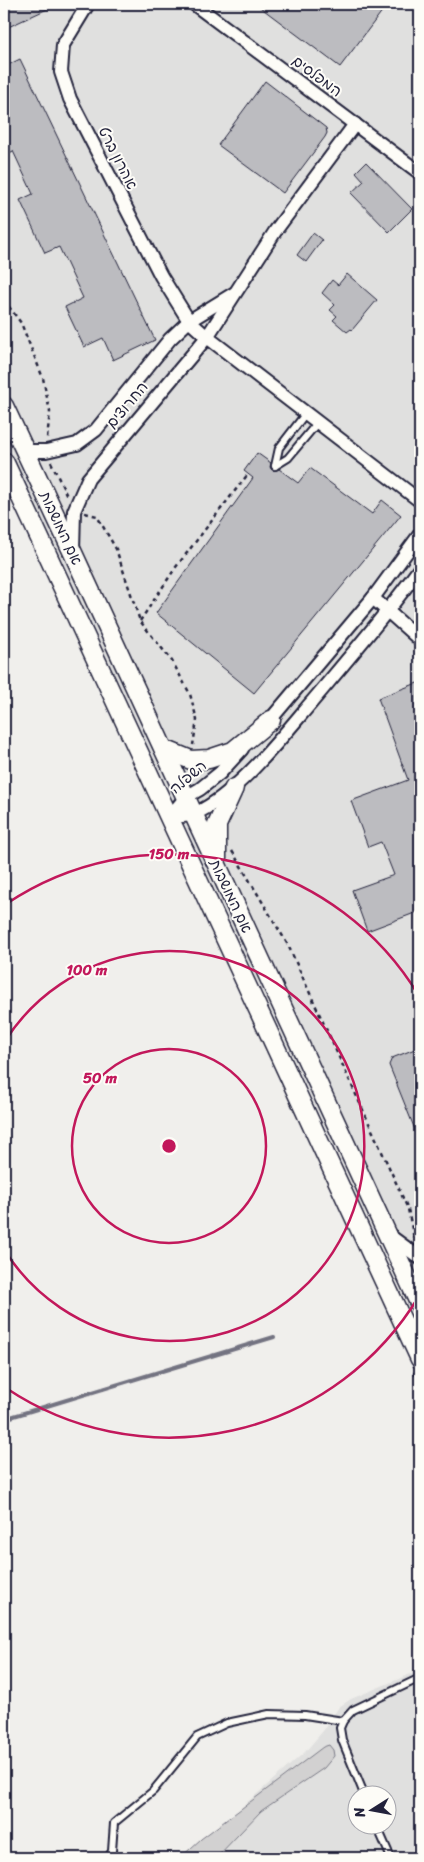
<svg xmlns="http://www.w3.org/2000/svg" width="424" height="1862" font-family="Sriracha,'Playpen Sans Hebrew',sans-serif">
<rect width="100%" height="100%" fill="#f0efec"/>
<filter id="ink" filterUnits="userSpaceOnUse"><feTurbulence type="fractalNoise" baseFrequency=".02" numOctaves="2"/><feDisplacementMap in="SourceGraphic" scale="10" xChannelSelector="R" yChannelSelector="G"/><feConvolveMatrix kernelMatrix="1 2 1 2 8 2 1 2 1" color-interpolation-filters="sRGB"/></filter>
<g filter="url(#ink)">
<g fill="#e0e0df" fill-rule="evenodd">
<path d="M4,4H420V1330L4,437Z"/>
<path d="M420,1670V1858H198L243,1806L305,1752L323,1731L339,1707L351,1699ZM356,1794H386V1824H356Z"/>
</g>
<path fill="#d2d1d1" stroke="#7a7a86" d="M329,1745L333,1750L334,1756L324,1768L261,1811L216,1858H180L201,1839L323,1747Z"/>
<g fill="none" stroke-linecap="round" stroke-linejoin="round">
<path stroke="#737381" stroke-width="4" d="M4,1419L274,1337"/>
</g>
<g fill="#bcbcc0" stroke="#22223b">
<path d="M4,4H58L4,29Z"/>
<path d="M256,4H374L383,10L340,67Z"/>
<path d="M20,59L155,340L113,360L103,338L84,347L65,307L83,298L59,247L45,253L20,200L33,194L13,151L4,156V67Z"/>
<path d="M265,81L326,128L327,133L325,137L283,193L218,145Z"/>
<path d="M366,162L412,209L389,232L351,193L364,181L356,172Z"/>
<path d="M313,233L322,240L306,262L297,255Z"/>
<path d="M347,274L377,300L352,330L351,329L347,332L333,320L337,316L330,310L335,305L322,293L332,280L338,285Z"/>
<path d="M257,453L271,463L270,467L272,470L279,469L298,483L310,468L372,514L382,500L401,515L254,693L156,613L253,478L244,471Z"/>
<path d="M420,682V911L367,931L352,890L394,875L381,842L368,847L351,801L408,780L378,698Z"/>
<path d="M420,1047V1142L389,1065L392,1058Z"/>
</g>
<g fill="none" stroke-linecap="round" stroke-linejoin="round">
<defs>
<g id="service">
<path d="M275,466L279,448L306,413"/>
<path d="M275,466L288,458L318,422"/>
<path d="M364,1794L342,1740L340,1728L343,1721L353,1710L420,1678"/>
<path d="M376,1824L391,1858"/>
<path d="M108,1858L112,1851L114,1823L153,1791L197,1737L227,1723L269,1714L305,1715L343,1721"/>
</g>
<g id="minor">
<path d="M88,4L63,45L61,72L70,99L161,276L189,321L207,337L420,501"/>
<path d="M194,4L420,173"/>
<path d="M25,451H46L77,444L96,430L170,339L189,321L233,294"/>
<path d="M73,550L74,511L88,479L207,337L276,230L355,124"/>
<path d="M373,598L420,640"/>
<path d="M265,726L373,598L420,534"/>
<path d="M170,816L186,797L200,789L220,773L242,749"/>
<path d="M170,816C178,816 189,817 196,813C236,795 281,738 310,704C348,659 386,615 420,568"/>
<path d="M390,1236L420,1258"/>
</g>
<g id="secondary">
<path d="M4,406L73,553L420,1305"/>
<path d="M4,461L420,1359"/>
<path d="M164,749L191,760L209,759L233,751L271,720"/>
<path d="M217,859V825L234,788"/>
</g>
</defs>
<use href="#service" stroke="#22223b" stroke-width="10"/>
<use href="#minor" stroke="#22223b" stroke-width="16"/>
<use href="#secondary" stroke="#22223b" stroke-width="21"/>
<g stroke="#22223b" stroke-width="2.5" stroke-dasharray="4 4" stroke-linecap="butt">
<path d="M4,300L21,323L43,378L50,412L47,438"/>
<path d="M51,462L67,496"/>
<path d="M85,513L97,516L116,549L140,621L172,661L190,694L197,720L193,745"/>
<path d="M140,621L176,567L248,474"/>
<path d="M232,851L288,945L408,1209L414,1239"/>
<path d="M414,1372L420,1386"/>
</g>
<use href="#service" stroke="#fdfcf7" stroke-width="6"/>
<use href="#minor" stroke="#fdfcf7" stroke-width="12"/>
<use href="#secondary" stroke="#fdfcf7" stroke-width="18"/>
</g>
</g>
<g fill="none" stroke="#c2185b" stroke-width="2.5">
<circle cx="169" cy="1146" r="97"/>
<path d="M5 1041A195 195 0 1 1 5 1251"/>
<path d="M419 1296A292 292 0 0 1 6 1388M6 904A292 292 0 0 1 419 996"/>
</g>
<g text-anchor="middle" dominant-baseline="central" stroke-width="4" stroke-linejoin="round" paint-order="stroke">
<g font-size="15" fill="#22223b" stroke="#fdfcf7">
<text transform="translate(317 76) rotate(37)">המפלסים</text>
<text transform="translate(118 158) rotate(63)">אהרון ברט</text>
<text transform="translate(127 405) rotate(-50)">החרוצים</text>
<text transform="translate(61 528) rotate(65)">אם המושבות</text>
<text transform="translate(188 777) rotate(-40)">השפלה</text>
<text transform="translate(231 896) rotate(65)">אם המושבות</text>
</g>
</g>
<circle cx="169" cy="1146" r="8" fill="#c2185b" stroke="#fdfcf7" stroke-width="2.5"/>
<g font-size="15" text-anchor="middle" font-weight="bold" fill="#c2185b" stroke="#fdfcf7" stroke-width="4" stroke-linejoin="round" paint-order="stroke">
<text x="169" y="859">150 m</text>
<text x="87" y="975">100 m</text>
<text x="100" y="1083">50 m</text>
</g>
<rect width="424" height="1862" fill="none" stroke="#fdfcf7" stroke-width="20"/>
<rect x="10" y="10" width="404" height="1842" fill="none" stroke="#22223b" stroke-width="2" filter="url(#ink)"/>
<g transform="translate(372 1810) rotate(259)"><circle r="24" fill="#fdfcf7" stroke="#a5a5ac"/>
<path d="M0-4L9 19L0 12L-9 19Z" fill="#22223b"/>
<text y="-8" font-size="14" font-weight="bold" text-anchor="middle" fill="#22223b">N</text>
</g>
</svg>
